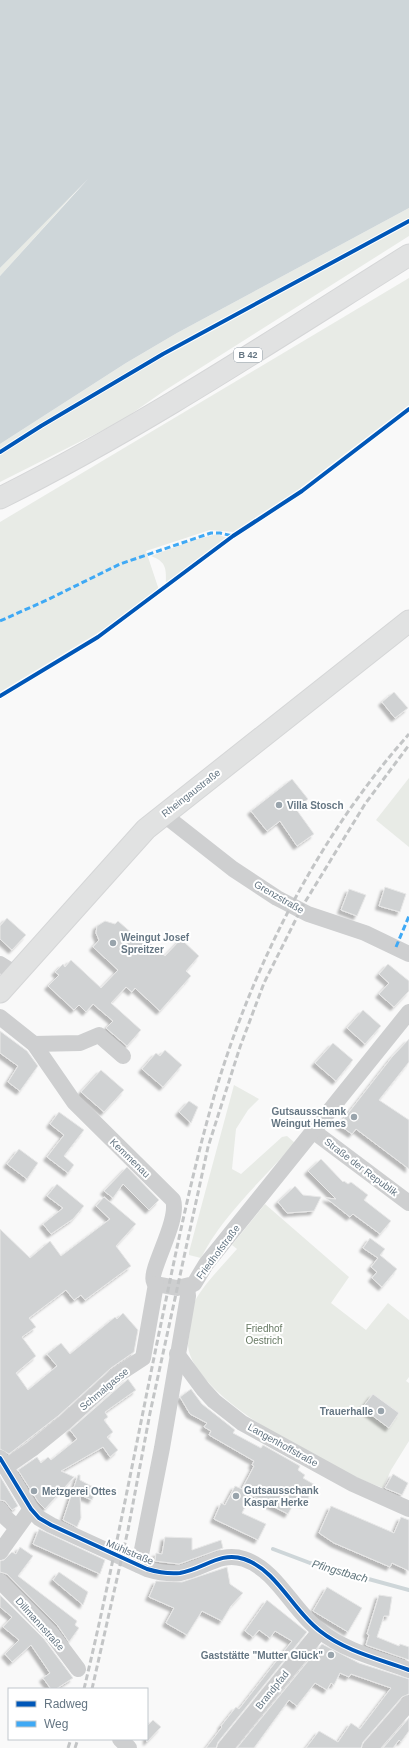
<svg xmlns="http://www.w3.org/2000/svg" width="409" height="1748" font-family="Helvetica,sans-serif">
<defs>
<filter id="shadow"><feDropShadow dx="-3.5" dy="3.5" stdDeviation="1" flood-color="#0004"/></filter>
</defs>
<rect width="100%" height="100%" fill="#f9f9f9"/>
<g fill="#e8ebe6">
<path d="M98,167L0,276V268Z"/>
<path d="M409,208V236L164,391L121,421L0,482V444L126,363L177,333Z"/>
<path d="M409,278V405L299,489L233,532L210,530L146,551L159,590L106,628L0,692V522Z"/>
<path d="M217,534L227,538L166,584C166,569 167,562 151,556L194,540Z"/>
<path d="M409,778V847L376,820Z"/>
<path d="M234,1085L259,1099L248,1110L236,1129L232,1169L241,1174L282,1137L287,1136L295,1143C264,1178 221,1217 201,1258L189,1255V1252Z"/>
<path d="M265,1204L349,1277L331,1303L366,1330L388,1303L409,1320V1377L406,1381L409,1383V1441L391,1470L383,1488C337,1472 193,1399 188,1346C188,1340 190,1333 190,1328C192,1320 192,1308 195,1301C203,1285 225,1263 237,1249L232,1245Z"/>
</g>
<path fill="#ced6d9" d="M0,0H409V208L177,333L126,363L0,444V276L88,179L0,268Z"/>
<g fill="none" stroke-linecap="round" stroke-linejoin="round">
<path stroke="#ced6d9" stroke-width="4" d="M273,1549L310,1563L409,1590"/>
</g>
<g fill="#d0d2d3" stroke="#e8e8e8" filter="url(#shadow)">
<path d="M394,692L408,708L395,718L382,702Z"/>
<path d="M292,779L308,799L296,809L314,834L297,846L280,821L267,831L251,811Z"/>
<path d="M385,887L406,894L400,912L379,906Z"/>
<path d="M349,889L366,895L357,916L341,910Z"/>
<path d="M7,918L26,935L12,950L0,939V926Z"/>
<path d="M105,921L115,924L118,921L142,942L145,939L165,956L181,939L199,956L186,971L191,976L160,1011L135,988L132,992L126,987L111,1003L141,1030L127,1046L106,1028L113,1021L93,1004L86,1012L79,1005L74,1010L48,986L59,975L55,972L63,964L65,967L71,960L101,988L118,970L93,947L99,940L96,933L97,926Z"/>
<path d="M388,964L409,981V991L394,1007L379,994L389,983L379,974Z"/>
<path d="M363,1010L381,1026L365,1044L347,1028Z"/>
<path d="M0,1031L27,1051L38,1066L20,1091L8,1082L18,1066L0,1053Z"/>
<path d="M409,1039V1062L379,1100L409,1120V1169L356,1129L352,1134L339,1125L392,1057Z"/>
<path d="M333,1043L353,1060L336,1081L315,1063Z"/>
<path d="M165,1050L182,1065L163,1087L142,1069L156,1053L160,1056Z"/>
<path d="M101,1070L124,1090L104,1112L81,1092Z"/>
<path d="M189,1101L198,1107L191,1123L179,1112Z"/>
<path d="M59,1112L84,1130L64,1156L74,1165L68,1173L47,1157L64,1135L50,1124Z"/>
<path d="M19,1149L38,1163L27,1179L7,1164Z"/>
<path d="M321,1159L343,1182L344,1181L348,1184L351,1182L368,1195L364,1200L391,1221L380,1234L353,1214L350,1217L326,1198L336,1199L308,1171Z"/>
<path d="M127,1167L159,1200L149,1210L123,1184L113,1198L104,1191Z"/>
<path d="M57,1184L84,1206L73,1219L51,1234L43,1224L63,1208L47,1196Z"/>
<path d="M295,1186L303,1195L321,1197L314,1211L287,1213L278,1202Z"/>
<path d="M104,1197L136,1224L116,1246L131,1266L85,1300L81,1295L74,1300L66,1290L29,1318L36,1327L22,1337L36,1356L16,1373L28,1390L57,1366L47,1354L61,1343L70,1354L115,1317L117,1319L123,1313L138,1330L134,1352L111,1368L58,1416L9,1454L0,1449V1229L30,1258L50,1241L61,1256L110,1219L96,1206Z"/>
<path d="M370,1238L385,1249L380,1255L397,1269L382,1287L372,1278L377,1272L371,1267L378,1258L363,1248Z"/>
<path d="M128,1379L136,1390L105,1412L108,1417L104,1420L113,1432L107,1437L118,1450L110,1457L103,1447L61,1471L74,1477L45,1509L39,1503L18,1470L37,1457L41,1463L48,1457L51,1460L77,1439L70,1430Z"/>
<path d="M191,1389L202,1404L235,1430L233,1433L261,1448L263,1445L300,1466L298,1470L305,1475L303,1478L315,1485L305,1504L296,1499L288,1514L251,1495L242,1513L266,1524L258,1540L214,1519L221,1503L225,1505L235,1486L242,1489L254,1466L252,1465L254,1461L209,1435L211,1431L204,1427L207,1423L190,1414L180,1397Z"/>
<path d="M373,1394L399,1413L389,1428L362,1408Z"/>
<path d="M393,1474L408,1483L402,1495L385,1488Z"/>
<path d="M78,1475H80V1480L97,1489L92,1500L80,1495L81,1518L77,1527L63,1520Z"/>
<path d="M0,1476L18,1506L12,1510L5,1501L0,1500Z"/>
<path d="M331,1506L394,1533L401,1517L409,1520V1571L392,1563L390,1567L334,1543L319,1533Z"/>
<path d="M39,1529L105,1560L100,1574L33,1544Z"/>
<path d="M165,1537L192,1538V1550L221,1540L223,1548L179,1564L155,1561L156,1553L162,1554Z"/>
<path d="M20,1547L33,1556L18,1576L77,1621L75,1625L79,1628L69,1642L58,1626L7,1574L0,1572V1561L4,1560L12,1552L16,1554Z"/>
<path d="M227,1567L230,1584L243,1593L231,1606L222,1621L202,1611L187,1635L166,1623L174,1608L149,1597L156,1581L182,1582Z"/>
<path d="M59,1572L88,1592L83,1605L53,1580Z"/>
<path d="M327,1587L362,1608L348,1632L313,1611Z"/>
<path d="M0,1595L44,1639L73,1678L56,1689H51L43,1678L50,1673L31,1645L12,1662L5,1654L19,1640L3,1627L12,1617L0,1607Z"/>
<path d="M379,1595L392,1597L389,1616H384L377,1637L399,1646L400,1644L409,1647V1660L366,1645L369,1635L367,1634Z"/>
<path d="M267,1600L307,1632L218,1742L216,1748H206L222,1727L221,1726L236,1707L239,1709L292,1641L275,1631L270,1638L259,1630L253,1637L245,1631Z"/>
<path d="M322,1644L359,1663L409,1679V1694L402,1697L363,1742L361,1748H306L319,1731L338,1742L351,1723L360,1729L391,1688L351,1674L349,1677L340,1673L334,1685L331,1683L327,1690L315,1683L297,1706L289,1700L254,1748H237Z"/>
<path d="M409,1718V1731L401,1742L399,1740L393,1748H383Z"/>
<path d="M153,1720L161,1727L147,1742V1726Z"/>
</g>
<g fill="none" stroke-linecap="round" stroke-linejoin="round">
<defs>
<g id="major">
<path d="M0,498C142,427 275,339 409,255"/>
<path d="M0,992L146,829L409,621"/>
</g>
</defs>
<use href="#major" stroke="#d5d6d7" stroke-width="23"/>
<g stroke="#cecfd0" stroke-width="16">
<path d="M163,814L233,869L277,898L308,914L365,933L409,954"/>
<path d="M0,964L16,974"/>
<path d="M0,1017L34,1044L74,1102L173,1200C180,1221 148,1271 154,1282L156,1284"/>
<path d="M34,1044L80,1043L99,1035L123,1056"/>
<path d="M313,1131L409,1203"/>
<path d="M156,1284L177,1288L194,1284L206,1264L409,1012"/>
<path d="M177,1354L203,1389L214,1401L242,1423L353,1484L409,1509"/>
<path d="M0,1458L31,1509L39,1518L51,1525L147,1569C157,1572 170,1574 180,1573C204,1569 220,1551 244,1559C277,1570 293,1611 320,1631C345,1651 379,1659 409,1670"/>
<path d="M6,1467L32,1449L64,1423L117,1375L143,1358L156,1284"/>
<path d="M0,1509L6,1518L16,1527"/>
<path d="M0,1552L31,1509"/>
<path d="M139,1565L162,1448L188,1296L187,1287"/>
<path d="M0,1581L51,1633L78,1669"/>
<path d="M120,1739L129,1748"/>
<path d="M225,1748L320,1631"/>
<path d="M370,1748L409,1703"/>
</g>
<use href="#major" stroke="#e1e2e2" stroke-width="21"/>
<g stroke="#c3c5c6" stroke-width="3" stroke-dasharray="6 3" stroke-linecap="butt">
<path d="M84,1689C112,1572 134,1455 158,1338C176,1252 193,1166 218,1083C257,957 321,833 409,734"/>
<path d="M92,1689L128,1530L150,1413L208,1147L240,1047L264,983L302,907L365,804L409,745"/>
<path d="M68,1748L71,1739"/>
<path d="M75,1748L78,1739"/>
</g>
<g stroke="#3fa9f5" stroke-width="3" stroke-dasharray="6 3" stroke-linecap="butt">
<path d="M0,621L47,600L120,564L211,533H220L233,536"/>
<path d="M396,947L409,916"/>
</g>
<defs>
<g id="cycleway">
<path d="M0,452L41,426L163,354L409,221"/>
<path d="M0,696L98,637L233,536L302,491L409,409"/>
<path d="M0,1458L31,1509L39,1518L51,1525L147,1569C157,1572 170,1574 180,1573C204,1569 220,1551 244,1559C277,1570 293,1611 320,1631C345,1651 379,1659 409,1670"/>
</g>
</defs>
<use href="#cycleway" stroke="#fff" stroke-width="6"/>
<use href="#cycleway" stroke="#0057b8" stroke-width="4"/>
</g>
<g fill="#99a4ac" stroke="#fff" stroke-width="1.5">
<circle cx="279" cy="805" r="4"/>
<circle cx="113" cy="943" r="4"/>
<circle cx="354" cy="1117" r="4"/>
<circle cx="381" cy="1411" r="4"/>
<circle cx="34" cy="1491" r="4"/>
<circle cx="236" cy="1496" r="4"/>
<circle cx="331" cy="1655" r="4"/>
</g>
<g text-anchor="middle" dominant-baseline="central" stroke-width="4" stroke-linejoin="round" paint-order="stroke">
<rect fill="#fff" stroke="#939fa8" stroke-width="1" x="234" y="348" width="28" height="14" rx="3"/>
<g font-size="9" font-weight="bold" fill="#657683">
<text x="248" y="355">B 42</text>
</g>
<g font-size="10" fill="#657683" stroke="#fff">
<text transform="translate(191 793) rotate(-38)">Rheingaustraße</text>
<text transform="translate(279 897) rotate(30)">Grenzstraße</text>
<text transform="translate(130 1158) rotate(44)">Kemmenau</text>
<text transform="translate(361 1167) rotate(37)">Straße der Republik</text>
<text transform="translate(218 1252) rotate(-53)">Friedhofstraße</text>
<text transform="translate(104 1389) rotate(-40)">Schmalgasse</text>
<text transform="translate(283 1445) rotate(29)">Langenhoffstraße</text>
<text transform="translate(130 1552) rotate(23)">Mühlstraße</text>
<text transform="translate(40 1624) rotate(48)">Dillmannstraße</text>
<text transform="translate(272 1690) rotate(-51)">Brandpfad</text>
</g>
<g font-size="10" font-weight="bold" fill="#657683" stroke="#fff" text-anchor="start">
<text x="287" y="805">Villa Stosch</text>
<text x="121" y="937">Weingut Josef<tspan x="121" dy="12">Spreitzer</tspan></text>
<text x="346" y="1111" text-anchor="end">Gutsausschank<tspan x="346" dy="12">Weingut Hemes</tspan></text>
<text x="373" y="1411" text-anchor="end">Trauerhalle</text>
<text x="244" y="1490">Gutsausschank<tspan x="244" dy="12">Kaspar Herke</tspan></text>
<text x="42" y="1491">Metzgerei Ottes</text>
<text x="323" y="1655" text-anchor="end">Gaststätte "Mutter Glück"</text>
</g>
<g font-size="10" fill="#687a64" stroke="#fff">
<text x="264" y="1328">Friedhof<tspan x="264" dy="12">Oestrich</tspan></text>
</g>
<g font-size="11" font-style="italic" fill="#60757c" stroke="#fff">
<text transform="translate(340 1571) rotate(16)">Pfingstbach</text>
</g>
</g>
<rect x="8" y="1688" width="140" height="52" fill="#ffffff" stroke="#c1c8cd"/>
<rect x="16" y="1701" width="20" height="6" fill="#0057b8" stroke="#c1c8cd"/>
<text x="44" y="1708" font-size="12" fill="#657683">Radweg</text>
<rect x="16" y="1721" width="20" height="6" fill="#3fa9f5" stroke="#c1c8cd"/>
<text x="44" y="1728" font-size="12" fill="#657683">Weg</text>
</svg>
